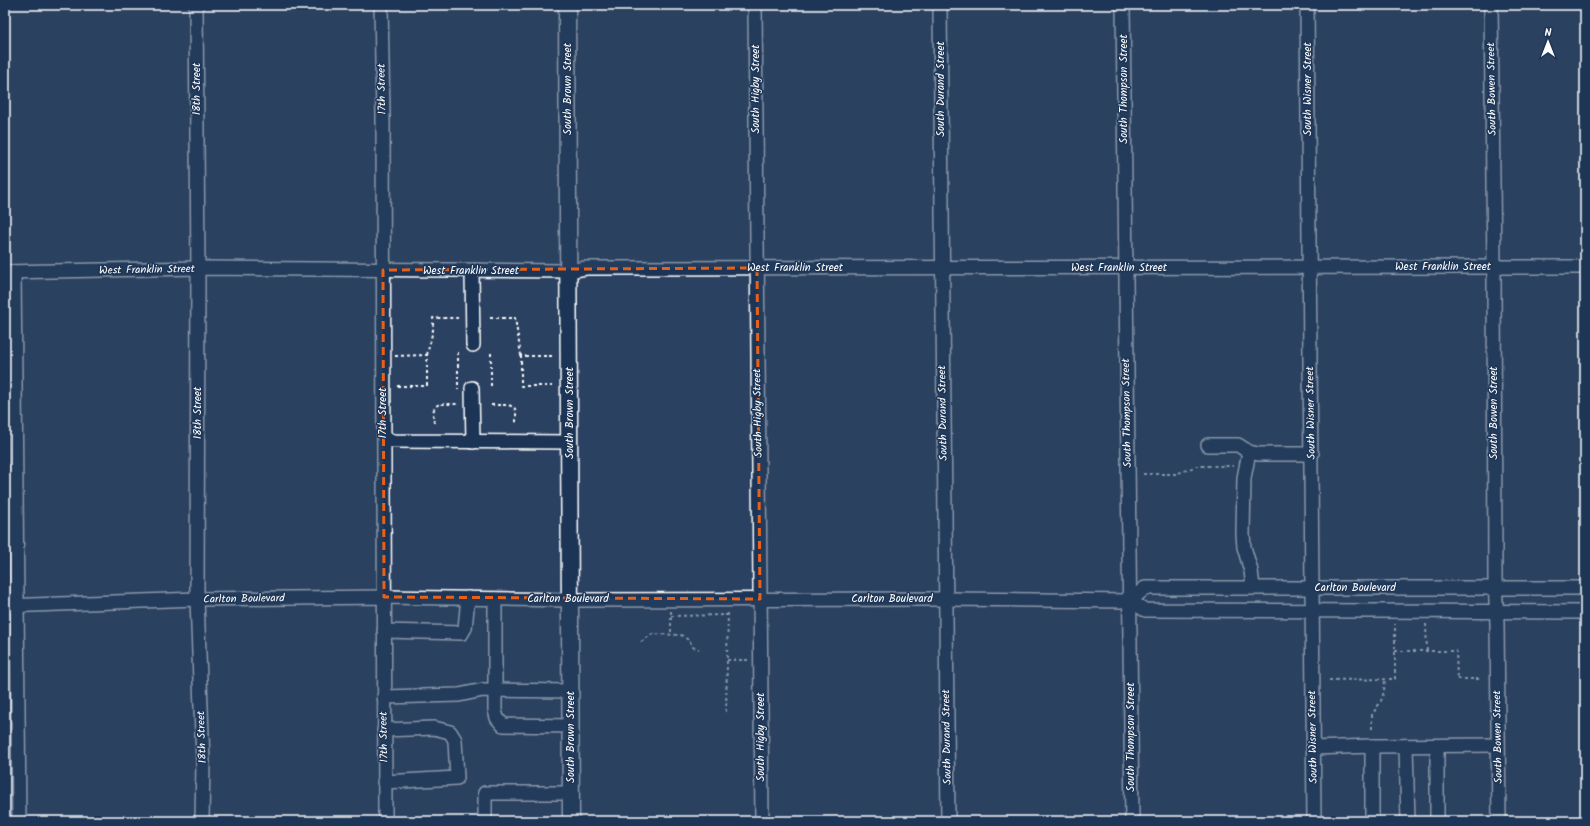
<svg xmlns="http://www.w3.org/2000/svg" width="1590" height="826" font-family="Kalam,sans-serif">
<rect width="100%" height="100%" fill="#2a4161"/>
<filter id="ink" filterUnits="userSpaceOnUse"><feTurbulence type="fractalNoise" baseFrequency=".025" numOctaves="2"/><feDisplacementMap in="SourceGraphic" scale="8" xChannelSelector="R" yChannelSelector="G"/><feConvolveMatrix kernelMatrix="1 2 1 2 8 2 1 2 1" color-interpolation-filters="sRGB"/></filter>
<g filter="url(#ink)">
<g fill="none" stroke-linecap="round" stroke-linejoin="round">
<defs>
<g id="minor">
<path d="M196,5L198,268L197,599L203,762L202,821"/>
<path d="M381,5L383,115L385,821"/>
<path d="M755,5L762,821"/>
<path d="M940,5L948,821"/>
<path d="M1123,5L1132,821"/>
<path d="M1307,5L1314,821"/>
<path d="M1491,5L1494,267L1495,578L1497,624L1499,821"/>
<path d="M472,271L473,345"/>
<path d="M5,272L198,268L569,271L586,268L1585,267"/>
<path d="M14,272L19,821"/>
<path d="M472,388L473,442"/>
<path d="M384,438L393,441L570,442"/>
<path d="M1208,445H1238L1249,452L1258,454H1312"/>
<path d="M1249,452L1244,478L1243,534L1244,547L1251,571L1253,587"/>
<path d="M495,599V710L497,718L503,725L571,726"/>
<path d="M1130,601L1145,588H1585"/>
<path d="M5,606L197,599L384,597L570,600L945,599L1130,601L1145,610L1585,612"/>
<path d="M384,631L462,633L465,628L468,598"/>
<path d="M384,697L459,695L483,690L572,691"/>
<path d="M384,730L434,728L450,732L455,740L457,778L384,782"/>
<path d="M1372,746V821"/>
<path d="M1406,746L1408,821"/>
<path d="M1437,746V821"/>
<path d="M1313,748L1372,746L1498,745"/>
<path d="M485,821V793H571"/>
</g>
<path id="major" d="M567,5L571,821"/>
</defs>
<use href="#minor" stroke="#fff" stroke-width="16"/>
<use href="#major" stroke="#fff" stroke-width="19"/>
<g stroke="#fff" stroke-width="2" stroke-dasharray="3 3" stroke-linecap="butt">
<path d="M490,318H515L521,355"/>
<path d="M458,352V389"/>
<path d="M491,353V388"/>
<path d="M427,355L433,330V318H458"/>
<path d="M395,356L427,355V386H396"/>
<path d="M552,356H521V386H552"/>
<path d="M491,405H508L514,407L516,411V423"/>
<path d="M434,423L433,412L435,407L439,404H458"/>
<path d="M1143,474H1176L1197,466H1234"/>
<path d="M671,611V635"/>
<path d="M671,616L728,615"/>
<path d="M1426,624L1427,651"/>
<path d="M641,642L652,634L681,635L690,641L692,647L699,649"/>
<path d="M1395,651H1456L1457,679H1482"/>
<path d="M727,660H748"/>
<path d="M1329,680L1395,679V624"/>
<path d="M726,712L728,611"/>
<path d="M1372,729V715L1381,701L1384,691L1385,679"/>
</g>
<use href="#minor" stroke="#1d3557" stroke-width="13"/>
<use href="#major" stroke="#1d3557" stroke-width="16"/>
</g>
</g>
<path d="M0 0H1590V826H0ZM757,268L760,599L384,597L383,270Z" fill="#2a4161" fill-opacity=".55" fill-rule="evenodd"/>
<path fill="none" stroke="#e96118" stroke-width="3" stroke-dasharray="8 5" stroke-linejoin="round" d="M757,268L760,599L384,597L383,270Z"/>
<g text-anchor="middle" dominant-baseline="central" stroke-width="3" stroke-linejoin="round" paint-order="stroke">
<g font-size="11" fill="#fff" stroke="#1d3557">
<text transform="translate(197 89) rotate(-90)">18th Street</text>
<text transform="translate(382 89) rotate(-91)">17th Street</text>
<text transform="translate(568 89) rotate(-90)">South Brown Street</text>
<text transform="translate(756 89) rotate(-90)">South Higby Street</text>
<text transform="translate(941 89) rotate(-90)">South Durand Street</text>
<text transform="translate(1124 89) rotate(-90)">South Thompson Street</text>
<text transform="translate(1308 89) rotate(-90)">South Wisner Street</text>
<text transform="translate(1492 89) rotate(-91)">South Bowen Street</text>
<text x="1443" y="267">West Franklin Street</text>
<text x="795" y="268">West Franklin Street</text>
<text x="1119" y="268">West Franklin Street</text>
<text transform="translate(147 270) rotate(-1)">West Franklin Street</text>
<text x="471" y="271">West Franklin Street</text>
<text transform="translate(198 413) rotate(-90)">18th Street</text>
<text transform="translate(383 413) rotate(-90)">17th Street</text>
<text transform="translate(570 413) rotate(-90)">South Brown Street</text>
<text transform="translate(758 413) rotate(-91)">South Higby Street</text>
<text transform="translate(943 413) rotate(-91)">South Durand Street</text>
<text transform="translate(1127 413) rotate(-91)">South Thompson Street</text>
<text transform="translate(1311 413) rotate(-91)">South Wisner Street</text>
<text transform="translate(1494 413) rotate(-90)">South Bowen Street</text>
<text x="1355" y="588">Carlton Boulevard</text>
<text transform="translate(244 599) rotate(-1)">Carlton Boulevard</text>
<text x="568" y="599">Carlton Boulevard</text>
<text x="892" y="599">Carlton Boulevard</text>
<text transform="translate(202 737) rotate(-92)">18th Street</text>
<text transform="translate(384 737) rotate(-91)">17th Street</text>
<text transform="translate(571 737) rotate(-90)">South Brown Street</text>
<text transform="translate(761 737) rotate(-90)">South Higby Street</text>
<text transform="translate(947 737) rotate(-91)">South Durand Street</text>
<text transform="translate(1131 737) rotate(-90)">South Thompson Street</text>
<text transform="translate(1313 737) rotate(-91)">South Wisner Street</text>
<text transform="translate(1498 737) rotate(-91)">South Bowen Street</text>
</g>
</g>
<rect width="1590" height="826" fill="none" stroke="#1d3557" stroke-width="20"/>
<rect x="10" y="10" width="1570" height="806" fill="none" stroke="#fff" stroke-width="1.5" filter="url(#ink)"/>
<g transform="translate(1548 42)" stroke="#1d3557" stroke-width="3" paint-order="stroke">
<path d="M0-3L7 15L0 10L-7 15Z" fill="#ffffff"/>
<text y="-6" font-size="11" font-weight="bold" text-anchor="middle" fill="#ffffff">N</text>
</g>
</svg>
